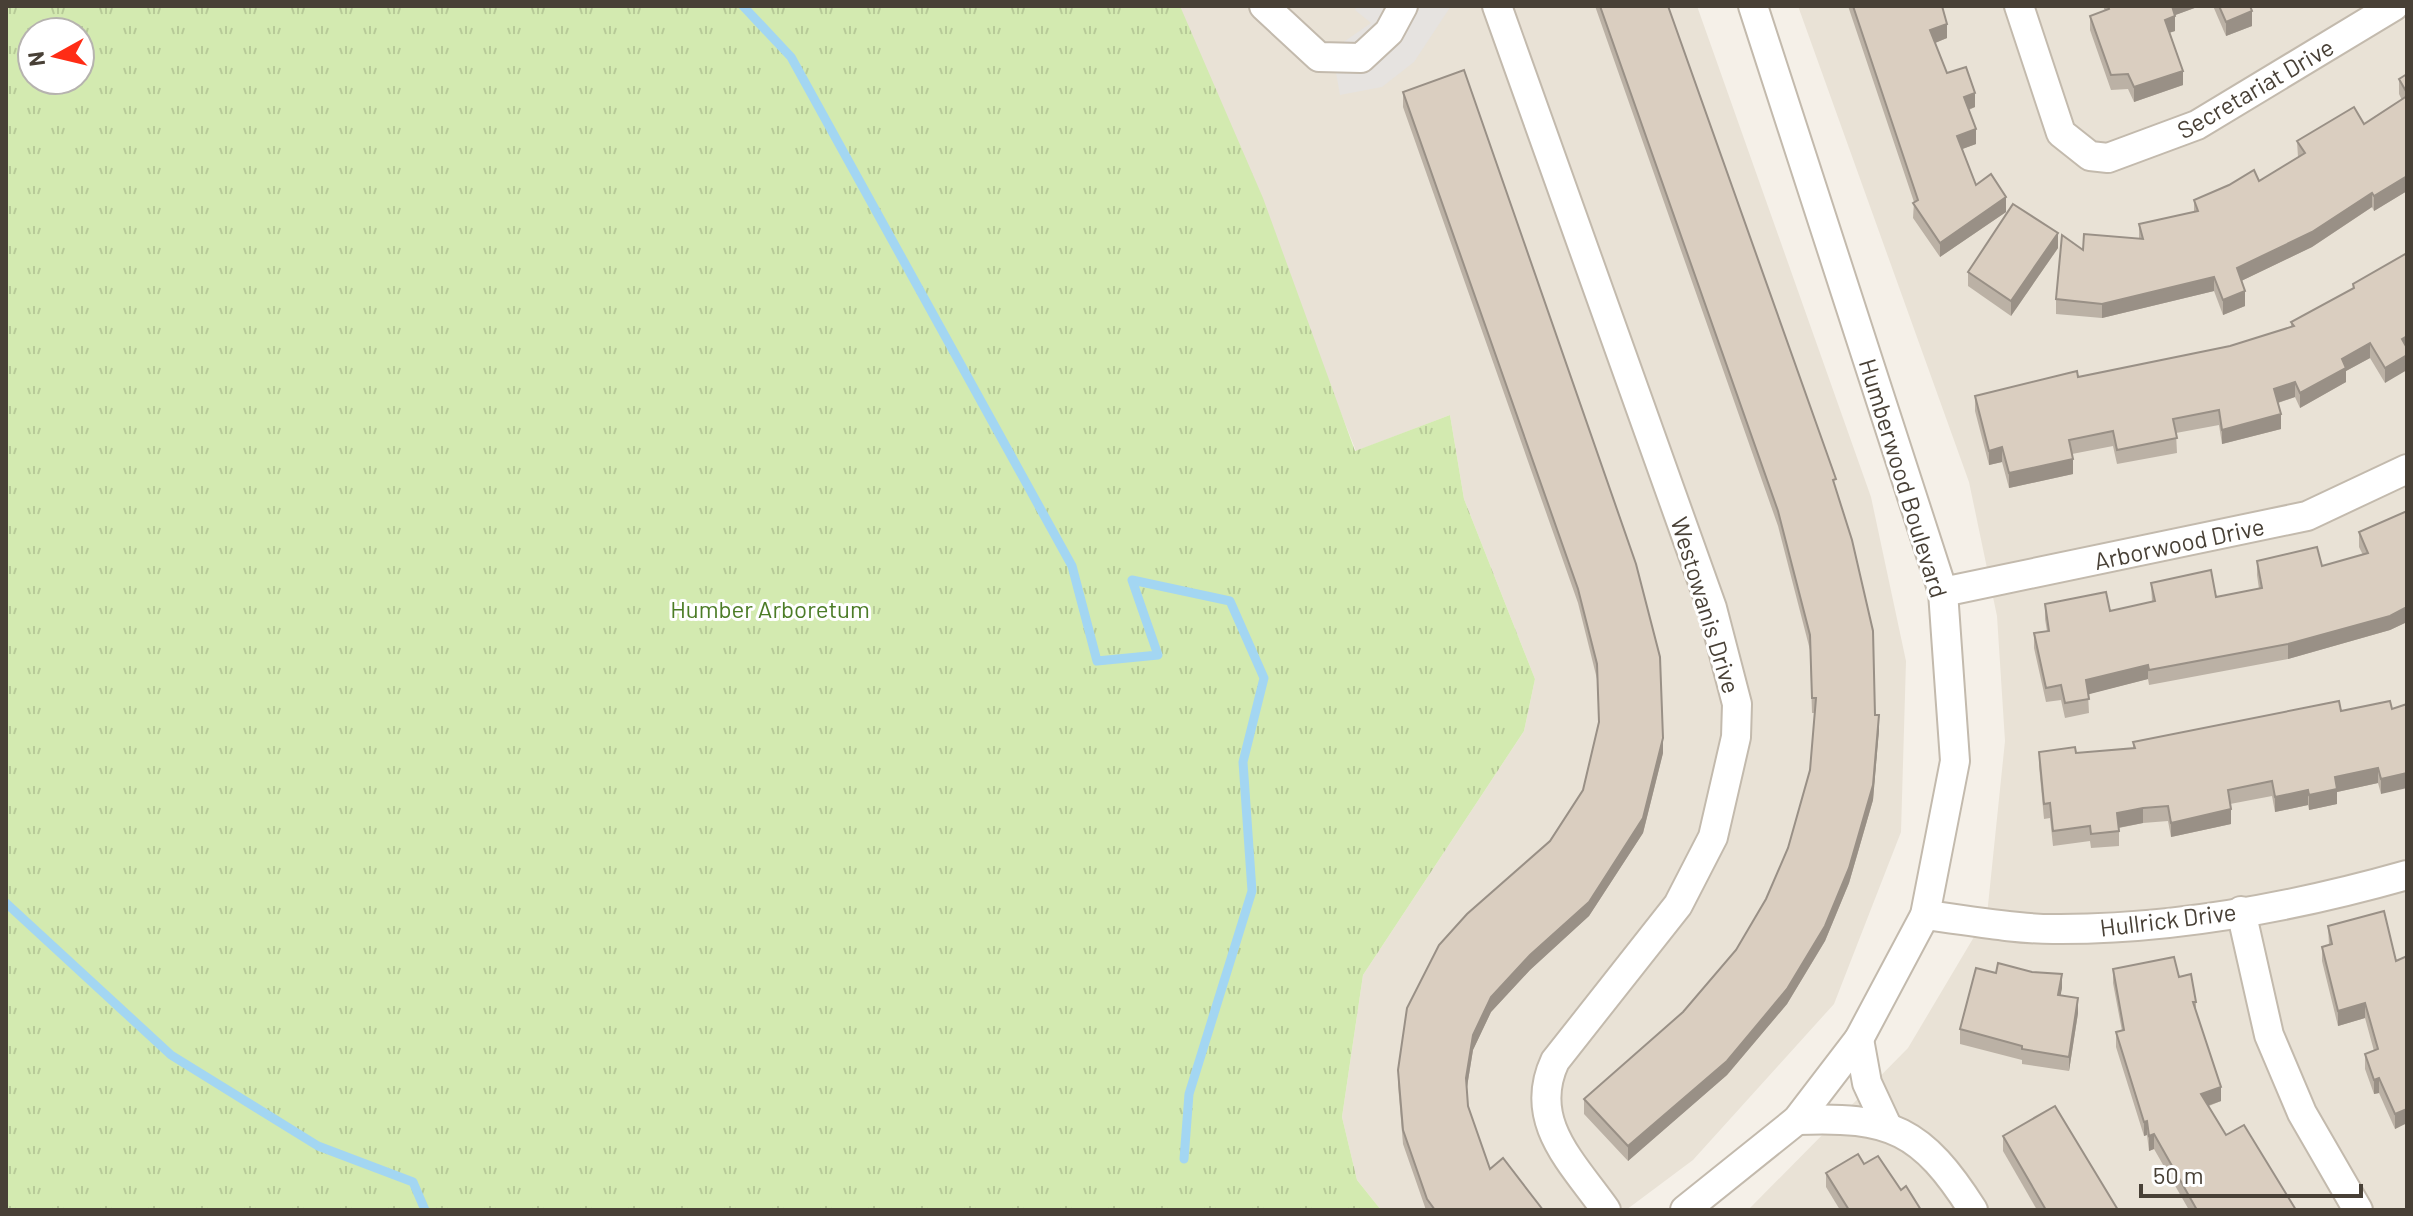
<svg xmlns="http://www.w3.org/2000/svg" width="2413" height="1216" font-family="Barlow,sans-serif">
<defs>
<pattern id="park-tufts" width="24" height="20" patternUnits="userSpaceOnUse" patternTransform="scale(2)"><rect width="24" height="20" fill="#d3eab0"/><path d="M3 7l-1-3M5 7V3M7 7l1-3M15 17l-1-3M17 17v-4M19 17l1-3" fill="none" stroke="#b7ca98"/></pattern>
</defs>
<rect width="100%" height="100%" fill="#f5f0e8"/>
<g fill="#e9e2d6">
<path d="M1179,6H1697L1871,497L1906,661L1901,832L1834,1004L1693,1160L1626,1210H1381L1357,1180L1342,1117L1363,975L1524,731L1535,679L1464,499L1450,415L1356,451Z"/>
<path d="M1798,6H2407V1210H1748L1908,1048L1987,915L2005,741L1997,616L1969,482Z"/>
</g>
<path fill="url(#park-tufts)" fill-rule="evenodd" d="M6,6H1180L1263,198L1355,451L1450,415L1464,499L1535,679L1524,731L1363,975L1342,1117L1357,1180L1381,1210H6ZM32,32H80V80H32Z"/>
<path fill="#e6e3e0" d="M1357,6H1451L1414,62L1382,87L1340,95L1332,50L1371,23L1355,10Z"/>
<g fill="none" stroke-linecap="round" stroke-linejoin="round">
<g stroke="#a3d6f2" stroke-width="9">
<path d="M743,6L791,57L1072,566L1097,661L1158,655L1132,580L1230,601L1264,678L1243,762L1252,891L1189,1094L1184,1159"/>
<path d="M6,903L171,1055L318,1146L413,1182L425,1210"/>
</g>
<defs>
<g id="minor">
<path d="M1264,6L1319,57L1361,58L1389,32L1403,6"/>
<path d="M1497,6L1712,608L1737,704L1736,737L1713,837L1678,905L1555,1061C1527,1121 1572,1162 1606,1210"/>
<path d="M2019,6L2061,133L2090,156L2108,158L2197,125L2394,6"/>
<path d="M1943,592L2307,516L2407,469"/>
<path d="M2241,911L2269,1035L2302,1113L2358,1210"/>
<path d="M1925,915C1967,920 2011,929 2053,929C2171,930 2294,907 2407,875"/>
<path d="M1859,1039L1867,1083L1887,1126"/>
<path d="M1797,1120C1891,1116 1922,1130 1973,1210"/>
<path d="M1685,1210L1797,1120L1859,1039L1925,915L1955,761L1943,592L1753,6"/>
</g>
</defs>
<use href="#minor" stroke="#c3baad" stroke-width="32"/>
<use href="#minor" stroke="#fff" stroke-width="28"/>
</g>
<g fill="#bbb1a5">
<path d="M1595,6H1668L1836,490L1875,715L1879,730L1873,800L1849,883L1825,941L1787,1004L1727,1075L1628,1161L1584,1114V1099L1683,1012L1736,950L1766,899L1788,848L1810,770L1815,713H1812L1810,650L1778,526Z"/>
<path d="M1848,6H1942L1947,38L1935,43L1947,73L1975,107L1969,110L1976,144L1962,149L1976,185L2006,212L1940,257L1913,218L1914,202Z"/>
<path d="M2103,6H2200L2175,15V31L2169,33L2183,85L2134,102L2128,89L2111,90L2090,30V16L2105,11Z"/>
<path d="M2213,6H2250L2252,26L2226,36Z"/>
<path d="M2407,74V191L2374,211L2372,207L2312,247L2241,281L2245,306L2223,315L2214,291L2102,318L2056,314V299L2083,250L2139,239V224L2194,212V200L2259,181L2298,157L2297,141L2364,124L2402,100L2399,94V79Z"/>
<path d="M1403,92L1663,753L1643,833L1589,916L1530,970L1491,1012L1473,1050L1467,1087L1468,1106L1490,1169L1543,1210H1426L1403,1144L1398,1085V1070L1583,790L1599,724L1597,679L1578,603L1403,107Z"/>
<path d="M2058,248L2011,316L1968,286V272Z"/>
<path d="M2407,253L2385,383L2370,358L2346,371V382L2300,408L2295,397L2278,403L2281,429L2222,444L2219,425L2176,433L2177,453L2117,464L2113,446L2072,454L2073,474L2009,488L2002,462L1989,465L1975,411V396L2078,377L2230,346L2291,327V322L2353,289V284Z"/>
<path d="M2407,511V622L2390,630L2288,659L2149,685L2148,679L2088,694L2089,713L2065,718L2061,700L2046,702L2034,648V633L2047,631L2045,619V604L2110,611L2152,602L2151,583L2216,597L2259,589L2257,575V561L2322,566L2363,555L2359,547V532Z"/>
<path d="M2390,701L2381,794L2378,783L2337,792V804L2309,810L2308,805L2275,812L2272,796L2230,804L2231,824L2171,837L2168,821L2143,823L2119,828V846L2091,848L2090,841L2053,846L2050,818L2044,819L2039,766V752L2076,753L2133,748V742L2341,711Z"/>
<path d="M2328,926L2396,961L2407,956V1123L2395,1129L2379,1093L2374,1094L2365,1069V1054L2374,1051L2365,1018L2338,1026L2322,961V947L2329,945Z"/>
<path d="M2113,969L2179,977L2196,1002V1011L2221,1101L2209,1106L2226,1135L2296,1210H2189L2154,1149L2149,1151L2147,1135L2144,1136L2116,1047V1032L2122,1031L2113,983Z"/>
<path d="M1996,973L2062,988L2060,995L2078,1013L2069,1071L2022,1064V1060L1960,1044V1029Z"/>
<path d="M2003,1136L2118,1210H2037L2003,1151Z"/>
<path d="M1864,1164L1901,1190L1921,1210H1840L1826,1187V1173Z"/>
</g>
<g fill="#999086">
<path d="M2170,6H2200L2170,17Z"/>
<path d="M2252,11V26L2226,36V22Z"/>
<path d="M2175,16V31L2165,34V20Z"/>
<path d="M1947,24V38L1930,45V30Z"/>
<path d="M2183,71V85L2134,102V87Z"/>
<path d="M1975,93V107L1964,111V97Z"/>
<path d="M1976,129V144L1957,151V136Z"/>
<path d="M2407,176V191L2374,211V196Z"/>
<path d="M2372,193V207L2312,247L2237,283V268Z"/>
<path d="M2006,197V212L1940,257V243Z"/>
<path d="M2058,233V248L2011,316V301Z"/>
<path d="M2214,277V291L2102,318V304Z"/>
<path d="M2245,291V306L2223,315V300Z"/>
<path d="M2407,336V351L2402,339Z"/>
<path d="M2370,343V358L2346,371V382L2300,408V393L2342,359Z"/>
<path d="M2407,355V370L2385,383V368Z"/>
<path d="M2295,382V397L2274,404V389Z"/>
<path d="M2281,414V429L2222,444V430Z"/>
<path d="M2002,447V462L1989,465V451Z"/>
<path d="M2073,459V474L2009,488V473Z"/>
<path d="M2407,607V622L2390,630L2288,659V644Z"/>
<path d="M2148,665V679L2086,695V680Z"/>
<path d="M1879,715V730L1873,800L1849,883L1825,941L1787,1004L1727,1075L1628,1161V1146Z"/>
<path d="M1663,738V753L1643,833L1589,916L1530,970L1491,1012L1473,1050L1466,1093V1078L1473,1035L1491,997Z"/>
<path d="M2378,768V783L2337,792V804L2309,810V795L2335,777Z"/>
<path d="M2407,773V788L2381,794V779Z"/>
<path d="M2308,790V805L2275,812V797Z"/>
<path d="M2143,808V823L2117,828V813Z"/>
<path d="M2231,809V824L2171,837V823Z"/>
<path d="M2062,974V988L2058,1010V995Z"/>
<path d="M2078,998V1013L2069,1071V1057Z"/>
<path d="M2365,1003V1018L2338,1026V1011Z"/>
<path d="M2379,1078V1093L2374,1094V1080Z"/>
<path d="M2221,1087V1101L2201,1108V1094Z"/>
<path d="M2407,1109V1123L2395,1129V1114Z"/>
<path d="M2147,1121V1135L2144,1136V1122Z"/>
<path d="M2154,1134V1149L2149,1151V1136Z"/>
</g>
<g fill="#dacec0" stroke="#999086" stroke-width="2">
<path d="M1600,6H1668L1836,479L1833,480L1852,540L1873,631L1875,715H1879L1873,785L1849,868L1825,926L1787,989L1727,1061L1628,1146L1584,1099L1683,1012L1736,950L1766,899L1788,848L1810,770L1816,698H1812L1810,635L1778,511Z"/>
<path d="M1853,6H1942L1947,24L1930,30L1947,73L1966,67L1975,93L1964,97L1976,129L1957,136L1976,185L1991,174L2006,197L1940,243L1913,203L1918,200Z"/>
<path d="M2108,6H2172L2175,16L2165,20L2183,71L2134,87L2128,74L2111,75L2090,16L2109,9Z"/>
<path d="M2219,6H2250L2252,11L2226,22Z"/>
<path d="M1464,70L1636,564L1660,657L1663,738L1643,818L1589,902L1530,955L1491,997L1473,1035L1466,1078L1468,1106L1490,1169L1503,1158L1543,1210H1435L1427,1199L1403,1130L1398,1070L1407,1008L1439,945L1467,914L1550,841L1583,790L1599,722L1597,664L1578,589L1403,92Z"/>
<path d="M2407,74V93L2399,79Z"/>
<path d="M2407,96V176L2374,196L2372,193L2312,232L2237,268L2245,291L2223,300L2214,277L2102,304L2056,299L2062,235L2083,250L2084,234L2143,239L2139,224L2198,211L2194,200L2229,185L2254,170L2259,181L2305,153L2297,141L2354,107L2364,124Z"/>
<path d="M2013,204L2058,233L2011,301L1968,272Z"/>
<path d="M2407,253V336L2402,339L2407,348V355L2385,368L2370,343L2342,359L2346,368L2300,393L2295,382L2274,389L2281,414L2222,430L2219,410L2173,419L2177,438L2117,450L2113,431L2069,440L2073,459L2009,473L2002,447L1989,451L1975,396L2077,371L2078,377L2230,346L2294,326L2291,322L2354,288L2353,284Z"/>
<path d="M2407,511V607L2390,616L2288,644L2149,670L2148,665L2086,680L2089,699L2065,703L2061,685L2046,688L2034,633L2049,631L2045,604L2106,592L2110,611L2155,601L2151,583L2211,570L2216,597L2262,588L2257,561L2317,547L2322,566L2368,553L2359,532Z"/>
<path d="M2339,701L2341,711L2390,701L2392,709L2407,704V773L2381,779L2378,768L2335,777L2337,789L2309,795L2308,790L2275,797L2272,781L2228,790L2231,809L2171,823L2168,806L2143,808L2117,813L2119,831L2091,834L2090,826L2053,831L2050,803L2044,804L2039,752L2075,747L2076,753L2135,748L2133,742Z"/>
<path d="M2384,911L2396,961L2407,956V1109L2395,1114L2379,1078L2374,1080L2365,1054L2378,1049L2365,1003L2338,1011L2322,947L2332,944L2328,926Z"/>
<path d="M2174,957L2179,977L2191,974L2196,1002H2193L2221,1087L2201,1094L2226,1135L2244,1125L2296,1210H2197L2154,1134L2149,1136L2147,1121L2144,1122L2116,1032L2124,1030L2113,969Z"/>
<path d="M1998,963L2032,972L2062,974L2058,995L2078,998L2069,1057L2022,1049V1046L1960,1029L1976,968L1996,973Z"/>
<path d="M2055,1106L2118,1210H2046L2003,1136Z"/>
<path d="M1858,1154L1864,1164L1878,1156L1901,1190L1906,1186L1921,1210H1849L1826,1173Z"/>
</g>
<g text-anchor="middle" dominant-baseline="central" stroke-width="6" stroke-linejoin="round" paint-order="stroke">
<g font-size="24" fill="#484036" stroke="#fff">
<text transform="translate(2255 88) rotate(-30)">Secretariat Drive</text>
<text transform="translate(1904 478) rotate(73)">Humberwood Boulevard</text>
<text transform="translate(2179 543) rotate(-12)">Arborwood Drive</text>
<text transform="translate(1706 605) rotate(73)">Westowanis Drive</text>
<text transform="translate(2168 919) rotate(-7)">Hullrick Drive</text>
</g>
<g font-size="24" fill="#4c7c27" stroke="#fff">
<text x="770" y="608">Humber Arboretum</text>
</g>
</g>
<rect width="2413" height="1216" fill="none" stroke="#484036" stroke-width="16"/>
<g transform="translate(56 56) rotate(262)"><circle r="38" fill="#ffffff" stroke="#b6b3af" stroke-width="2"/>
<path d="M0-6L14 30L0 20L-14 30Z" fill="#ff2c15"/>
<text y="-12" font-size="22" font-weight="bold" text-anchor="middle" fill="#484036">N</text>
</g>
<path d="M2141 1184v12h220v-12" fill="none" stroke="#484036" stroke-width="4"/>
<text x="2153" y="1184" font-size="24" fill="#484036" stroke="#ffffff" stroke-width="6" paint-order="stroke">50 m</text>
</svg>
